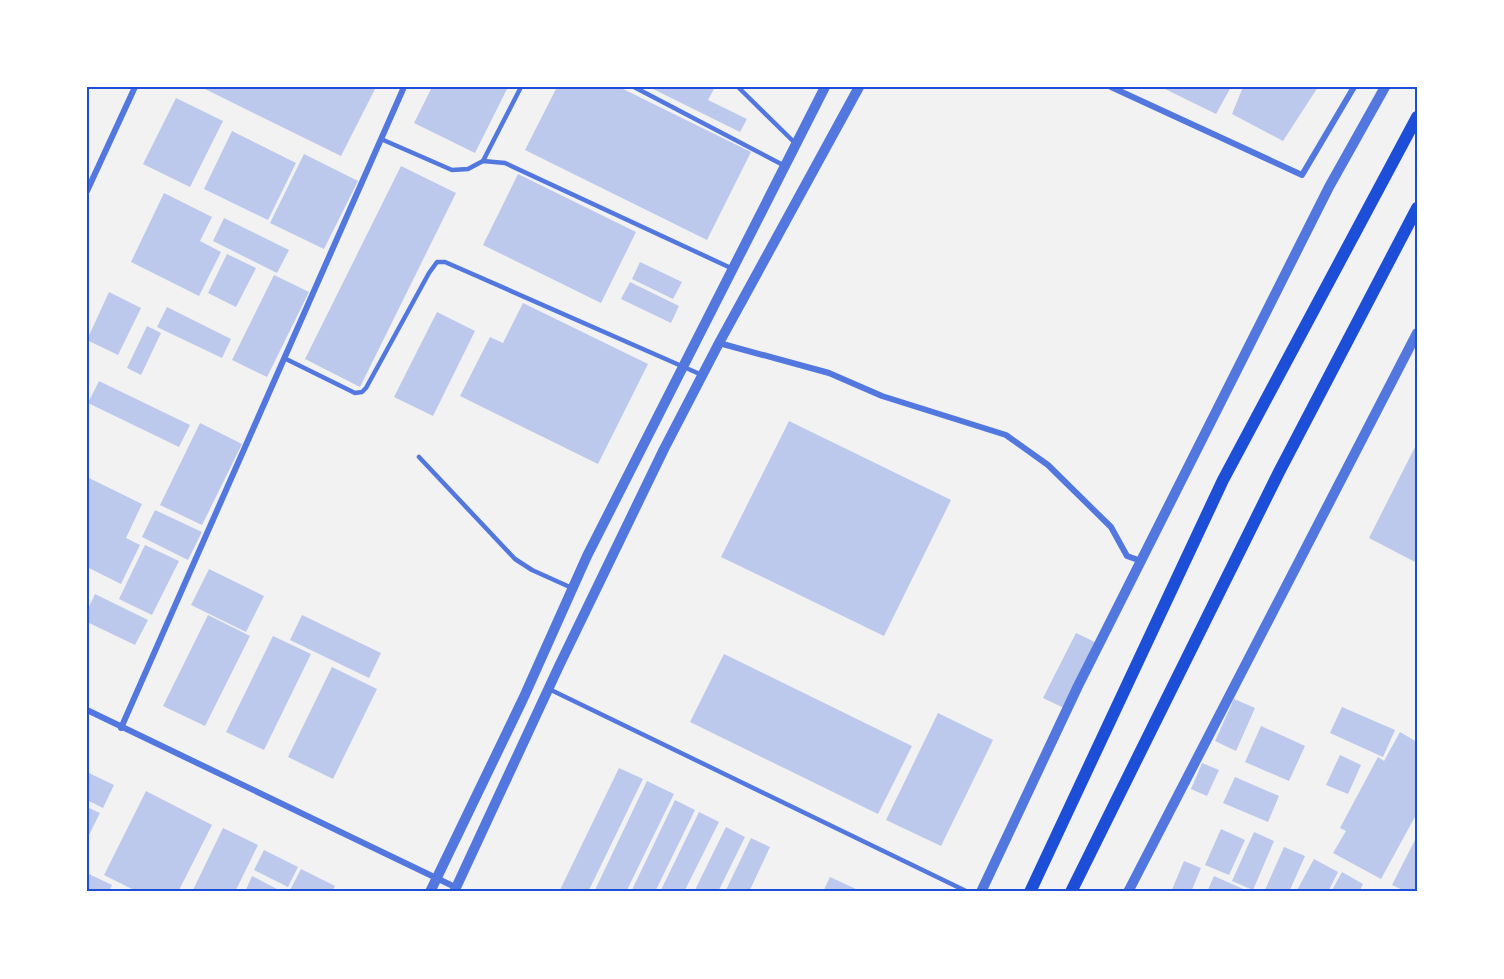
<svg xmlns="http://www.w3.org/2000/svg" width="1504" height="979" font-family="Figtree,sans-serif">
<rect width="100%" height="100%" fill="#f2f2f2"/>
<g fill="#bdc9ec">
<path d="M206,87H376L341,156L205,89Z"/>
<path d="M432,87H508L475,153L414,123Z"/>
<path d="M557,87H619L751,152L707,240L525,150Z"/>
<path d="M649,87H715L708,100L747,119L740,132Z"/>
<path d="M1161,87H1231L1216,114Z"/>
<path d="M1243,87H1318L1283,141L1232,114Z"/>
<path d="M176,98L223,121L190,187L143,164Z"/>
<path d="M232,131L296,163L268,220L204,189Z"/>
<path d="M304,154L358,181L324,249L270,223Z"/>
<path d="M401,166L456,193L360,387L305,359Z"/>
<path d="M518,174L636,232L601,303L483,245Z"/>
<path d="M164,193L212,217L200,241L221,252L199,296L131,262Z"/>
<path d="M224,218L289,250L277,273L213,241Z"/>
<path d="M227,254L256,268L236,307L208,293Z"/>
<path d="M640,262L682,282L673,299L632,279Z"/>
<path d="M274,275L309,292L267,377L232,360Z"/>
<path d="M630,282L679,306L671,323L621,299Z"/>
<path d="M109,292L141,308L118,355L87,340Z"/>
<path d="M523,303L648,364L598,464L460,396L490,337L503,343Z"/>
<path d="M167,307L231,339L222,358L157,327Z"/>
<path d="M437,312L475,331L433,416L394,397Z"/>
<path d="M147,326L161,333L141,375L127,368Z"/>
<path d="M99,381L190,425L179,447L88,403Z"/>
<path d="M789,421L951,500L884,636L721,557Z"/>
<path d="M200,423L242,444L202,525L160,505Z"/>
<path d="M1415,447L1417,448V563L1369,538Z"/>
<path d="M87,477L142,504L126,538L140,545L121,584L87,567Z"/>
<path d="M155,510L202,532L188,560L142,537Z"/>
<path d="M145,545L179,561L152,615L119,599Z"/>
<path d="M209,569L264,596L246,632L191,605Z"/>
<path d="M95,594L148,620L135,645L87,622V611Z"/>
<path d="M208,615L250,636L205,726L163,706Z"/>
<path d="M302,615L381,653L369,678L290,640Z"/>
<path d="M1076,633L1099,644L1066,709L1043,698Z"/>
<path d="M273,636L311,654L264,750L226,732Z"/>
<path d="M724,654L912,746L878,814L690,722Z"/>
<path d="M332,667L377,689L333,779L288,757Z"/>
<path d="M1234,699L1255,708L1236,751L1215,741Z"/>
<path d="M1342,707L1395,730L1383,757L1330,733Z"/>
<path d="M938,713L993,740L941,846L886,820Z"/>
<path d="M1261,726L1305,746L1289,781L1245,762Z"/>
<path d="M1400,732L1417,742V813L1381,879L1333,853L1346,831L1340,828L1378,757L1384,761Z"/>
<path d="M1340,755L1361,765L1348,794L1326,785Z"/>
<path d="M1202,763L1219,770L1207,796L1191,789Z"/>
<path d="M619,768L643,779L588,892H559Z"/>
<path d="M87,772L114,785L103,808L87,800Z"/>
<path d="M1235,777L1279,796L1268,822L1223,803Z"/>
<path d="M647,781L674,794L626,892H594Z"/>
<path d="M146,791L212,825L178,892H138L104,875Z"/>
<path d="M675,800L695,810L655,892H631Z"/>
<path d="M87,807L100,813L87,839Z"/>
<path d="M699,812L719,822L684,892H660Z"/>
<path d="M726,827L745,837L718,892H694Z"/>
<path d="M223,828L258,845L235,892H192Z"/>
<path d="M1221,829L1245,840L1229,875L1205,865Z"/>
<path d="M1254,832L1274,841L1253,890L1232,881Z"/>
<path d="M1417,836V892H1407L1392,885Z"/>
<path d="M751,838L770,847L749,892H725Z"/>
<path d="M1284,847L1305,856L1289,892H1264Z"/>
<path d="M264,850L298,867L288,887L254,870Z"/>
<path d="M1314,859L1338,872L1328,892H1296Z"/>
<path d="M1184,861L1201,868L1191,892H1171Z"/>
<path d="M301,869L335,886L332,892H289Z"/>
<path d="M1342,872L1363,884L1359,892H1331Z"/>
<path d="M87,873L112,885L109,892H87Z"/>
<path d="M252,876L279,890L278,892H245Z"/>
<path d="M1214,876L1250,892H1207Z"/>
<path d="M830,877L856,889L854,892H823Z"/>
</g>
<g fill="none" stroke-linecap="round" stroke-linejoin="round">
<g stroke="#5277de" stroke-width="4.5">
<path d="M634,87L785,166"/>
<path d="M738,87L796,144"/>
<path d="M381,139L452,170L468,169L483,161L505,163L733,269"/>
<path d="M483,161L521,87"/>
<path d="M284,358L355,393L362,392L366,388L429,273L437,262H445L702,375"/>
<path d="M419,457L515,559L532,570L572,588"/>
<path d="M549,689L968,892"/>
</g>
<g stroke="#5277de" stroke-width="6">
<path d="M1111,87L1302,175L1354,87"/>
<path d="M87,191L135,87"/>
<path d="M719,343L829,373L882,396L1006,435L1048,465L1111,527L1127,556L1141,561"/>
<path d="M87,710L455,887"/>
<path d="M121,728L404,87"/>
</g>
<g stroke="#5277de" stroke-width="10">
<path d="M430,892L523,699L587,556L825,87"/>
<path d="M454,892L559,666L664,449L719,343L859,87"/>
<path d="M981,892L1078,686L1329,187L1385,87"/>
<path d="M1128,892L1417,333"/>
</g>
<g stroke="#1d4ed8" stroke-width="12">
<path d="M1030,892L1223,480L1417,117"/>
<path d="M1071,892L1279,472L1417,208"/>
</g>
</g>
<rect width="1504" height="979" fill="none" stroke="#ffffff" stroke-width="177"/>
<rect x="88" y="88" width="1328" height="802" fill="none" stroke="#1d4ed8" stroke-width="2"/>
</svg>
